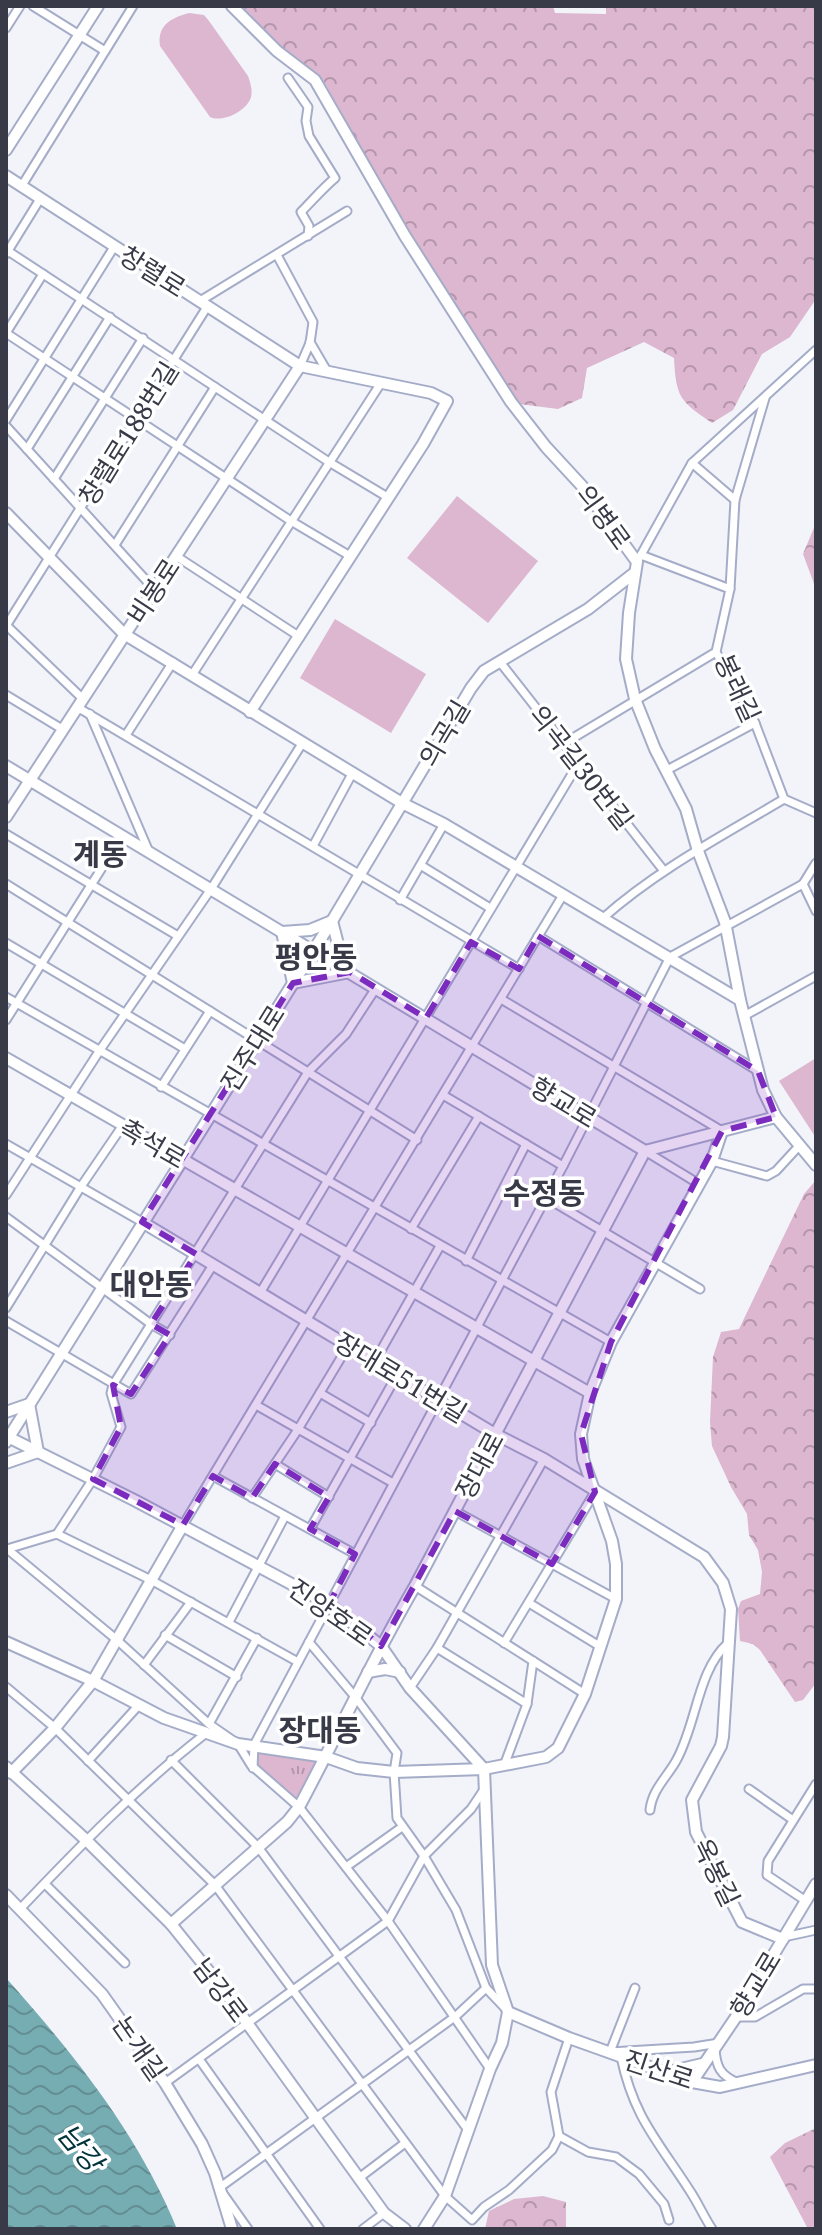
<svg xmlns="http://www.w3.org/2000/svg" width="822" height="2235" font-family="'Noto Serif','Noto Sans KR',serif">
<defs>
<pattern id="forest-crowns" width="20" height="18" patternUnits="userSpaceOnUse" patternTransform="scale(2)"><rect width="20" height="18" fill="#ddb6cf"/><path d="M2 6a3 3 0 1 1 6 0M12 15a3 3 0 1 1 6 0" fill="none" stroke="#b495aa"/></pattern>
<pattern id="park-tufts" width="24" height="20" patternUnits="userSpaceOnUse" patternTransform="scale(2)"><rect width="24" height="20" fill="#ddb6cf"/><path d="M3 7l-1-3M5 7V3M7 7l1-3M15 17l-1-3M17 17v-4M19 17l1-3" fill="none" stroke="#b495aa"/></pattern>
<pattern id="water-waves" width="16" height="10" patternUnits="userSpaceOnUse" patternTransform="scale(2)"><rect width="16" height="10" fill="#76adb3"/><path d="M0 5q4-4 8 0t8 0" fill="none" stroke="#628e93"/></pattern>
</defs>
<rect width="100%" height="100%" fill="#f2f4fa"/>
<g fill="#ddb6cf">
<path d="M189,13L204,15L209,21L248,76C250,82 253,90 251,97C247,111 223,123 210,117L160,46C157,25 171,18 189,13Z"/>
<path d="M457,496L538,561L488,623L407,558Z"/>
<path d="M335,619L426,674L391,733L300,678Z"/>
<path d="M816,1058V1138L779,1081Z"/>
</g>
<g fill="url(#forest-crowns)">
<path d="M242,6H553L555,13L606,14V6H816V299L790,337L762,354L733,410L712,423C680,401 676,398 674,358L644,342L587,368L582,398L558,409L519,404L507,392L412,238L323,80L290,56Z"/>
<path d="M816,523V589L803,554Z"/>
<path d="M816,1180V1683L803,1700L795,1702L760,1650L753,1644L740,1641L738,1609L741,1601L760,1594L762,1572L758,1550L749,1535L747,1514L731,1487L712,1446L710,1422L713,1357L721,1332L739,1329L804,1194Z"/>
<path d="M816,2128V2229H808L770,2157L785,2143Z"/>
<path d="M543,2196L566,2202V2229H485L489,2211L514,2199Z"/>
</g>
<path fill="url(#park-tufts)" d="M254,1745L326,1757L299,1807L253,1768Z"/>
<path fill="url(#water-waves)" d="M6,1978C74,2054 138,2134 177,2229H6Z"/>
<g fill="none" stroke-linecap="round" stroke-linejoin="round">
<defs>
<g id="street">
<path d="M33,6L105,51"/>
<path d="M6,28L20,6"/>
<path d="M288,78L308,107L306,121L309,136L335,178C322,189 313,200 301,212L309,226L308,236"/>
<path d="M21,187L133,6"/>
<path d="M8,251L329,462L389,498"/>
<path d="M6,254L40,199"/>
<path d="M277,255L313,322L310,343L300,366"/>
<path d="M200,301L347,211"/>
<path d="M6,333L291,521L350,556"/>
<path d="M6,333L43,274"/>
<path d="M310,342L327,371"/>
<path d="M765,398L735,500L730,589L716,652L755,723L784,799L816,813"/>
<path d="M6,420L114,247"/>
<path d="M6,426L154,589"/>
<path d="M27,449L110,317"/>
<path d="M692,463L735,500"/>
<path d="M54,479L143,338"/>
<path d="M115,545L215,387"/>
<path d="M641,555L730,589"/>
<path d="M176,556L300,637"/>
<path d="M637,562L692,463L816,350"/>
<path d="M6,625L83,699"/>
<path d="M6,626L207,307"/>
<path d="M500,662L664,871"/>
<path d="M192,675L381,383"/>
<path d="M6,695L62,729"/>
<path d="M77,707L519,969"/>
<path d="M90,714L149,852"/>
<path d="M126,735L173,662"/>
<path d="M563,744L716,652"/>
<path d="M667,770L755,723"/>
<path d="M6,834L178,936"/>
<path d="M313,846L353,772"/>
<path d="M422,866L490,908"/>
<path d="M6,884L417,1140"/>
<path d="M803,884L816,911"/>
<path d="M400,900L444,824"/>
<path d="M603,918C657,870 722,836 784,799"/>
<path d="M538,936L758,1071"/>
<path d="M6,943L185,1049"/>
<path d="M6,997L611,1342"/>
<path d="M501,999L722,1131"/>
<path d="M744,1016L816,976"/>
<path d="M6,1020L122,836"/>
<path d="M161,1087L210,1011"/>
<path d="M443,1095L563,1166"/>
<path d="M6,1144L142,1222"/>
<path d="M645,1151L699,1184"/>
<path d="M712,1161L767,1176L776,1171L799,1146"/>
<path d="M6,1195L100,1050L211,889L303,742"/>
<path d="M545,1197L700,1289"/>
<path d="M6,1217L151,1324L170,1335"/>
<path d="M411,1229L479,1116"/>
<path d="M466,1261L526,1144"/>
<path d="M260,1293L578,764"/>
<path d="M6,1308L80,1188L123,1125"/>
<path d="M6,1321L131,1394L213,1265"/>
<path d="M375,1361L440,1246"/>
<path d="M320,1393L371,1423"/>
<path d="M256,1405L393,1483"/>
<path d="M275,1464L329,1497"/>
<path d="M213,1476L355,1554"/>
<path d="M252,1498L297,1431L348,1346"/>
<path d="M455,1511L616,1599"/>
<path d="M183,1525L563,895"/>
<path d="M310,1529L397,1375"/>
<path d="M57,1534L93,1479L121,1427L111,1393L113,1385L308,1072L346,1034L376,988"/>
<path d="M57,1534L151,1580L298,1662"/>
<path d="M6,1548L117,1640L209,1724L238,1744L251,1765L299,1807L388,1921L490,2069"/>
<path d="M7,1549L57,1534"/>
<path d="M415,1586L585,1694"/>
<path d="M529,1603L601,1647"/>
<path d="M229,1622L285,1516"/>
<path d="M165,1635L237,1677"/>
<path d="M309,1642L356,1698L397,1753L394,1772L397,1818L424,1856L456,1910L486,1988L504,2007"/>
<path d="M504,1643L595,1492"/>
<path d="M437,1648L527,1704"/>
<path d="M144,1665L191,1602"/>
<path d="M6,1687L55,1728L215,1885L445,2196L472,2220L484,2207L509,2190L552,2150L559,2136"/>
<path d="M410,1688L437,1648L544,1459"/>
<path d="M209,1724L257,1638"/>
<path d="M171,1760L258,1847L468,2130"/>
<path d="M88,1761L139,1705"/>
<path d="M505,1763L527,1704L533,1661"/>
<path d="M253,1768L254,1745L563,1166L670,957L803,884L816,863"/>
<path d="M749,1789L793,1820"/>
<path d="M650,1810C652,1790 667,1777 676,1761C697,1724 697,1671 728,1643"/>
<path d="M346,1867L402,1827"/>
<path d="M45,1884L125,1963"/>
<path d="M806,1901L767,1875L768,1861L816,1784"/>
<path d="M20,1909C79,1847 137,1787 205,1734"/>
<path d="M784,1937L816,1930"/>
<path d="M635,1988L610,2052L694,2047L719,2043"/>
<path d="M736,2017H755L803,1989H816"/>
<path d="M715,2048C716,2067 720,2075 738,2083"/>
<path d="M621,2057C634,2118 658,2141 690,2191C698,2203 704,2217 712,2229"/>
<path d="M199,2059L320,2229"/>
<path d="M666,2071L704,2062"/>
<path d="M165,2083L388,1921L424,1856L471,1809L483,1791"/>
<path d="M559,2136L588,2152L616,2157L639,2174L664,2204L669,2220"/>
<path d="M559,2136L551,2092L569,2038"/>
<path d="M359,2178L405,2143"/>
<path d="M248,2229L219,2188L456,2016L486,1988"/>
<path d="M363,2229L384,2213"/>
</g>
<g id="secondary">
<path d="M232,6L277,51L315,80L405,236L511,402L546,447L582,486L637,562L629,613L626,659L635,699L655,749L686,809L698,851L725,922L740,1000L763,1090L776,1117"/>
<path d="M6,150L98,6"/>
<path d="M6,176L300,366L431,393L447,401L423,444L250,712"/>
<path d="M6,513L124,634L402,803L444,824L740,1000"/>
<path d="M6,766L645,1151L776,1117L816,1165"/>
<path d="M6,817L300,366"/>
<path d="M332,921L339,948L350,972L293,983L282,932L310,930Z"/>
<path d="M6,1058L590,1393"/>
<path d="M142,1222L495,1434L544,1459L704,1557L723,1583L731,1609L723,1737L721,1746L692,1800L696,1832L742,1922L783,1939"/>
<path d="M6,1412L29,1404L38,1452L6,1463"/>
<path d="M6,1436L136,1501L329,1604L381,1646L410,1688L484,1769L492,1965L508,2012L502,2043L490,2069L445,2196L424,2229"/>
<path d="M6,1442L332,921L471,688L484,671L588,609L633,574"/>
<path d="M6,1642L93,1681L164,1718L238,1744L326,1757L357,1768L394,1772L484,1769L546,1757L558,1748L585,1694L616,1599V1564L612,1541L583,1459L581,1434L590,1393L611,1342L712,1161L722,1131"/>
<path d="M368,1672L385,1669L400,1672"/>
<path d="M6,1767L85,1839L171,1924L219,1984L384,2213L405,2229"/>
<path d="M11,1773L55,1728L93,1681L183,1525"/>
<path d="M6,1895L102,1994L165,2083L202,2144L215,2173L232,2229"/>
<path d="M171,1924L287,1822L299,1807C338,1734 373,1658 415,1586L645,1151"/>
<path d="M508,2012L569,2038L692,2082L720,2087L816,2065"/>
<path d="M692,2082L736,2017L816,1884"/>
</g>
</defs>
<use href="#street" stroke="#a5acc8" stroke-width="11"/>
<use href="#secondary" stroke="#a5acc8" stroke-width="14"/>
<use href="#street" stroke="#fff" stroke-width="7"/>
<use href="#secondary" stroke="#fff" stroke-width="10"/>
</g>
<path fill="#7b2cbf" fill-opacity="0.2" stroke="#7b2cbf" stroke-width="6" stroke-dasharray="16 10" stroke-linejoin="round" d="M538,936L758,1071L776,1117L722,1131L611,1342L581,1434L595,1492L552,1564L455,1511L381,1646L329,1604L355,1554L310,1529L329,1497L275,1464L252,1498L213,1476L183,1525L93,1479L121,1427L113,1385L131,1394L170,1335L151,1324L196,1254L142,1222L293,983L350,972L426,1018L471,942L519,969Z"/>
<g text-anchor="middle" dominant-baseline="central" stroke-width="7" stroke-linejoin="round" paint-order="stroke">
<g font-size="26" fill="#383b47" stroke="#fff">
<text transform="translate(153 271) rotate(32)">창렬로</text>
<text transform="translate(128 433) rotate(-58)">창렬로188번길</text>
<text transform="translate(604 517) rotate(54)">의병로</text>
<text transform="translate(153 591) rotate(-57)">비봉로</text>
<text transform="translate(738 688) rotate(65)">봉래길</text>
<text transform="translate(444 733) rotate(-59)">의곡길</text>
<text transform="translate(582 767) rotate(52)">의곡길30번길</text>
<text transform="translate(252 1048) rotate(-58)">진주대로</text>
<text transform="translate(564 1102) rotate(31)">향교로</text>
<text transform="translate(153 1143) rotate(30)">촉석로</text>
<text transform="translate(401 1377) rotate(31)">장대로51번길</text>
<text transform="translate(479 1465) rotate(-62)">장대로</text>
<text transform="translate(331 1612) rotate(35)">진양호로</text>
<text transform="translate(717 1872) rotate(64)">옥봉길</text>
<text transform="translate(755 1984) rotate(-59)">향교로</text>
<text transform="translate(221 1990) rotate(53)">남강로</text>
<text transform="translate(140 2048) rotate(55)">논개길</text>
<text transform="translate(659 2069) rotate(18)">진산로</text>
</g>
<g font-size="28" font-style="italic" fill="#00343a" stroke="#fff">
<text transform="translate(81 2147) rotate(50)">남강</text>
</g>
<g font-size="30" font-weight="bold" fill="#383b47" stroke="#fff">
<text x="100" y="853">계동</text>
<text x="316" y="956">평안동</text>
<text x="544" y="1192">수정동</text>
<text x="151" y="1283">대안동</text>
<text x="320" y="1729">장대동</text>
</g>
</g>
<rect width="822" height="2235" fill="none" stroke="#383b47" stroke-width="16"/>
</svg>
